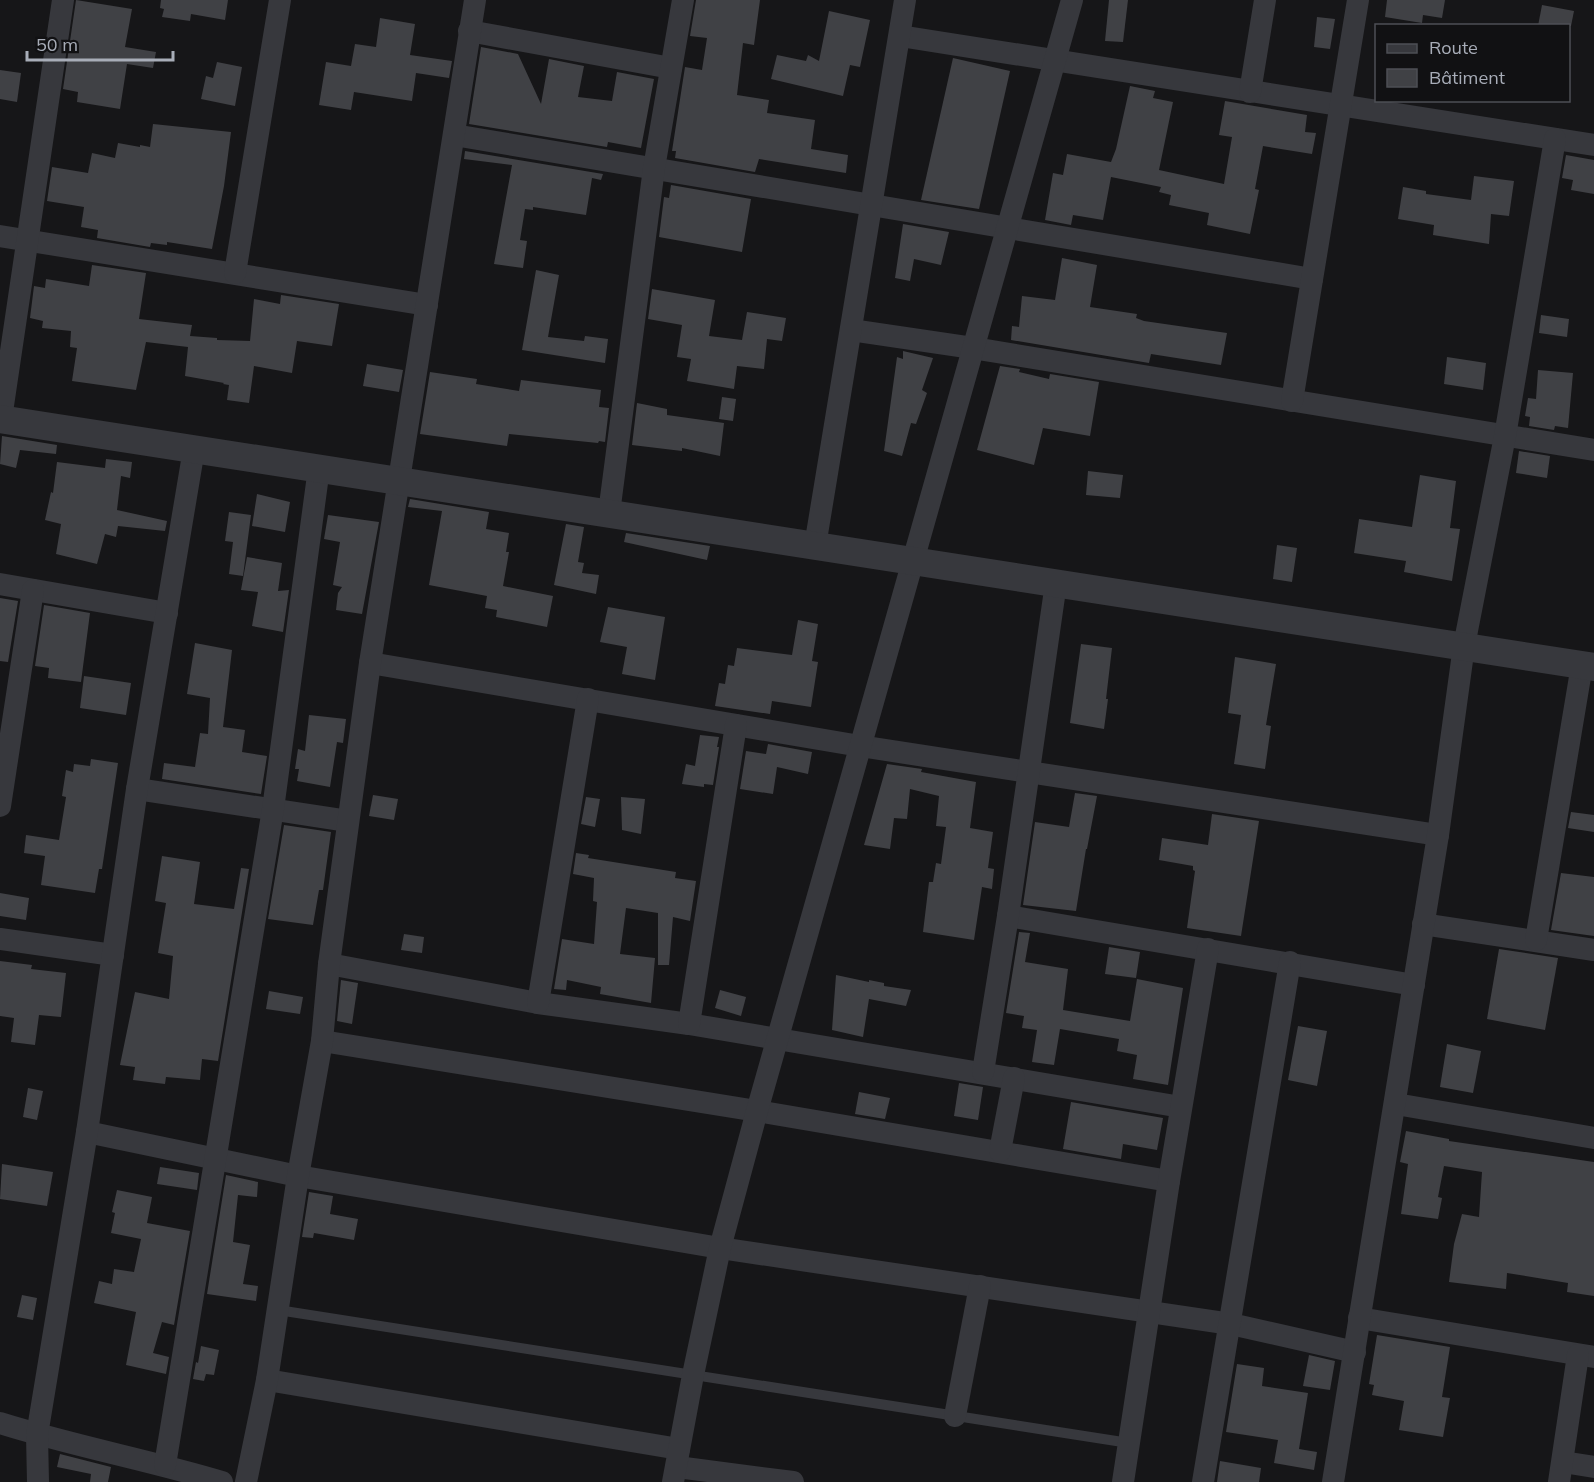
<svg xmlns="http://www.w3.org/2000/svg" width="1594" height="1482" font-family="Mulish,sans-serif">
<rect width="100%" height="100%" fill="#161618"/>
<g fill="#404145">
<path d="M76,0L132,9L125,47L156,52L153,68L127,64L120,109L77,102L78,92L63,89Z"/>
<path d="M161,0H228L225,20L191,14L190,21L162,17L164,9L160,8Z"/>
<path d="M696,0H760L754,45L743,43L737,95L769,100L767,113L815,120L811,149L848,155L846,173L759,159L755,172L675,158L676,151H672L685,67L702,70L707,38L690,36Z"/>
<path d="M1109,0H1128L1123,42L1105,41Z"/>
<path d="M1387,0H1445L1442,18L1423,15L1422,23L1385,17Z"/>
<path d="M1542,5L1574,11L1571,26H1538Z"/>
<path d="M829,11L870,20L860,67L850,65L843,96L771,79L777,55L806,61L808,55L819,61Z"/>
<path d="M1317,17L1335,19L1330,49L1314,47Z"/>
<path d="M380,18L415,24L410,55L452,61L449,78L416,73L412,101L354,92L351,110L319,105L326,62L351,66L355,44L376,47Z"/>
<path d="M481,47L518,54L541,104L549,59L584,66L578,97L612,101L617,72L654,79L641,148L608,142L607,147L469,124Z"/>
<path d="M953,58L1010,71L979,209L921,200Z"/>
<path d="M217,62L242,67L235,106L201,99L206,76L213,78Z"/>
<path d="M0,70L21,73L17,102L0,99Z"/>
<path d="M1130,86L1155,91L1153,98L1173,102L1159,170L1224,184L1232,137L1219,135L1225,101L1307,115L1305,132L1316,133L1312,154L1263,146L1255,189L1259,190L1250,234L1207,225L1209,213L1169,205L1171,195L1159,192L1161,187L1111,177L1103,220L1073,215L1071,225L1045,220L1053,173L1063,175L1067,154L1111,162L1116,149Z"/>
<path d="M153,124L231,132L224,186L212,249L167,242V245L151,243L150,247L97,238L98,230L81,227L84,207L47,201L52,167L88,173L92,153L115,158L118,143L140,147V145L150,147Z"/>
<path d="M465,151L603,174L601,180L592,178L586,215L533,207V210L525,209L520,240L527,241L523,268L494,264L512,165L464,159Z"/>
<path d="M1566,155L1594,160V194L1571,190L1573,180L1562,178Z"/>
<path d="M1474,176L1514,181L1509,216L1491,214L1489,244L1433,235L1434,225L1398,219L1403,187L1426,191V194L1471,200Z"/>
<path d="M671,185L751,199L742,252L659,237L664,197L669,198Z"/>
<path d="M903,224L949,232L941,265L914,259L910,281L895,278Z"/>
<path d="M1062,258L1097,265L1090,307L1137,314L1136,318L1144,321L1227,333L1221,365L1151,354L1149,363L1011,340L1012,326L1019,327L1022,296L1055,300Z"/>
<path d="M92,265L146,273L139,319L192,325L190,336L217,338V340L250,341L254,299L280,304L281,295L339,304L332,346L297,341L292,373L254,366L249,403L227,400L229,385L223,384L224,383L185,376L188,347L146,342L136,390L72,381L77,348L70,347L71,331L42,328L43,321L30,318L34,286L45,288L46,279L89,286Z"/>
<path d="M536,270L559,275L548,337L584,341L585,336L608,339L605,363L522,350Z"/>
<path d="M652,289L715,300L709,336L742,340L747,312L786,318L782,341L767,339L764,369L737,366L734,389L687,381L691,359L677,357L682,325L648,319Z"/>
<path d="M1541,315L1569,319L1567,337L1539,333Z"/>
<path d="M903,351L933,358L922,390L927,393L916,424L911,423L902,456L884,451L897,357L903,359Z"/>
<path d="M1447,357L1486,363L1483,390L1444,384Z"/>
<path d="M367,364L403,370L399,392L363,386Z"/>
<path d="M1000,366L1020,369L1019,372L1049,379L1050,374L1099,382L1090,436L1043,428L1034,465L977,450Z"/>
<path d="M1538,370L1573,373L1568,428L1555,426L1554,430L1529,426L1530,417L1525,416L1528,398L1536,399Z"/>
<path d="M430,372L477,379L476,384L519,391L521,380L601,390L599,407L609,408L605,442L599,441L598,443L509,434L507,446L420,434Z"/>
<path d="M722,397L736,399L733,421L719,419Z"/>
<path d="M637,403L667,409V415L724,423L720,456L682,448V451L632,445Z"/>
<path d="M2,436L57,445L56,454L20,450L16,468L0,464Z"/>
<path d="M1519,451L1550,456L1547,478L1516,473Z"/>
<path d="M106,459L132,462L130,478L121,476L117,510L167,521L165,531L118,526L116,537L105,534L97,564L56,554L61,524L45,520L51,492L53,493L57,462L105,468Z"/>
<path d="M1088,471L1123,475L1120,498L1086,495Z"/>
<path d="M1420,475L1456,481L1450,528L1460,529L1452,581L1404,572L1406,561L1354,553L1359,519L1412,527Z"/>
<path d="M257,494L290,502L285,532L252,526Z"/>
<path d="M410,499L489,512L486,529L509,533L506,552H509L503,586L553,596L547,627L496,617L497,610L485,608L487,596L429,585L442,511L408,507Z"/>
<path d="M229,512L251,515L243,576L229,574L233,542L225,541Z"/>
<path d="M328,515L379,522L362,614L336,610L338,593L342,587L333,585L340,542L324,539Z"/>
<path d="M566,524L584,527L578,562L584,563L582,573L599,575L596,594L554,585Z"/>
<path d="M626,533L710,546L707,560L624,542Z"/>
<path d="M1277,545L1297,548L1292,582L1273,579Z"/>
<path d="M247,557L282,563L278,591L289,590L283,632L252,626L258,592L241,590Z"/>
<path d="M0,598L18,601L8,662L0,661Z"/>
<path d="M44,605L90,613L81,682L48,678L49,668L35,666Z"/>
<path d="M608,607L665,617L655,680L622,674L627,647L600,642Z"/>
<path d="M798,620L818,624L812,661L818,662L811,707L772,701L770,714L715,706L719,683L725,684L728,665L734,666L737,648L792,655Z"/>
<path d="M195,643L232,650L223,727L245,730L242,752L267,756L261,794L162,779L164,763L195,767L200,733L208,734L210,698L187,694Z"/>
<path d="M1081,644L1112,648L1106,699H1108L1104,729L1070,723Z"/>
<path d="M1235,657L1276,664L1266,725L1271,726L1265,769L1234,764L1241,715L1228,713Z"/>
<path d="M84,676L131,683L126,715L80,708Z"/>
<path d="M309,715L346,719L343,743L337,742L330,787L297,781L299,769H295L298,749L305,751Z"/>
<path d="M700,735L719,737L717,747H719L713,785L704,784V787L682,784L686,764L695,766Z"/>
<path d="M768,744L812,752L808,774L777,767L773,794L740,789L746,751L766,754Z"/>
<path d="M91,759L118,763L102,869H99L95,893L41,885L45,856L24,853L26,835L59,840L66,797L62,796L66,770L73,772L74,764L90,766Z"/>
<path d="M887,764L922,769L921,772L976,782L970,828L993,832L988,868L994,869L992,889L982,887L974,940L923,932L929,882H933L936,863L941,864L946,827L936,826L939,796L910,789L907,819L894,818L890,849L864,845Z"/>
<path d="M1075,793L1097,796L1087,849H1086L1076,911L1023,905L1035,822L1069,827Z"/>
<path d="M373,795L398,799L394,820L369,816Z"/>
<path d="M586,797L600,799L595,827L581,824Z"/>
<path d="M621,797L645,799L641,834L622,830Z"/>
<path d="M1571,812L1594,815V832L1568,828Z"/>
<path d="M1212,814L1259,821L1241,936L1187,928L1195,871L1193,870V866L1159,860L1162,838L1208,845Z"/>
<path d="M284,825L331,832L323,890H319L313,925L268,919Z"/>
<path d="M576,853L589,855L588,858L676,872L675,878L696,881L690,921L673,917L669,965H658V913L626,908L620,954L655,958L651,1003L600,994L601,987L567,980L566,990L554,989L562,939L594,944L597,902L593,901L594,878L573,874Z"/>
<path d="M162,856L200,862L194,904L234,909L241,868L249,869L218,1061L202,1059L200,1080L166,1077L165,1084L133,1080L135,1067L120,1065L135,992L169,999L173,956L158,953L166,903L155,901Z"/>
<path d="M1561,873L1594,877V936L1551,930Z"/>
<path d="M0,893L29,898L26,920L0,916Z"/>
<path d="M1019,932L1030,933L1025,962L1068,969L1063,1010L1130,1021L1137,979L1183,988L1168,1085L1133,1079L1137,1055L1117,1051L1119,1039L1060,1029L1054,1065L1032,1062L1037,1030L1022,1028L1024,1016L1006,1013Z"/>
<path d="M404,934L424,937L422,953L401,950Z"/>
<path d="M1109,947L1140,952L1136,978L1105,974Z"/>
<path d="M1499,949L1558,958L1545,1030L1487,1019Z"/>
<path d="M0,961L32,965L31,969L66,973L61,1017L39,1015L35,1045L11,1042L14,1018L0,1016Z"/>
<path d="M836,975L869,982V980L884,983V986L911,990L906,1006L869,999L863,1037L832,1030Z"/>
<path d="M341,980L358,983L352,1024L337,1021Z"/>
<path d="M720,990L746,997L741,1016L715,1008Z"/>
<path d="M269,991L303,997L300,1014L266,1009Z"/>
<path d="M1298,1026L1327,1031L1317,1086L1288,1080Z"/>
<path d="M1447,1044L1481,1051L1473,1093L1440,1087Z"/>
<path d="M959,1083L983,1087L978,1120L954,1116Z"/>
<path d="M28,1088L43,1091L37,1120L23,1117Z"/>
<path d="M859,1092L890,1098L885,1119L855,1114Z"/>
<path d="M1071,1102L1163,1118L1157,1150L1123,1144L1121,1159L1063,1149Z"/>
<path d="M1406,1131L1449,1139V1141L1594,1162V1296L1567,1292L1568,1283L1507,1273L1506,1289L1449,1282L1454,1244L1462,1214L1479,1217L1482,1172L1444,1166L1438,1197L1442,1198L1438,1219L1401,1214L1408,1164L1400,1162Z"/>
<path d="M2,1164L53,1172L47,1206L0,1199Z"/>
<path d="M160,1167L199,1173L197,1190L157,1184Z"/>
<path d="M226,1175L258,1182L257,1197L238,1195L233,1242L250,1245L243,1284L258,1286L256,1301L207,1294Z"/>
<path d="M117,1190L152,1197L147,1223L190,1231L174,1325L162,1322L153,1353L169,1357L166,1374L126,1365L136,1312L94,1303L99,1281L112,1284L114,1269L134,1272L141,1239L111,1233L115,1213L112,1212Z"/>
<path d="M309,1192L333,1196L330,1214L358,1219L354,1240L314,1233L313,1238L302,1237Z"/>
<path d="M22,1295L37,1298L33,1320L17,1317Z"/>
<path d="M1377,1335L1450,1347L1442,1397L1450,1398L1443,1437L1399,1430L1404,1401L1372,1395L1374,1385L1369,1384Z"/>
<path d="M201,1346L219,1350L214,1375L206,1374L204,1381L193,1379L196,1362L198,1363Z"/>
<path d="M1309,1355L1335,1361L1330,1390L1303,1386Z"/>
<path d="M1237,1364L1264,1368L1262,1386L1308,1393L1299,1449L1317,1452L1314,1470L1274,1463L1278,1440L1226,1432Z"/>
<path d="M60,1454L111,1467L108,1482H90L91,1474L57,1467Z"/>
<path d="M1220,1461L1261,1468L1259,1482H1217Z"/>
</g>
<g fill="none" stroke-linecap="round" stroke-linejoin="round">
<path stroke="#37383d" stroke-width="10" d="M278,1310L1129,1443"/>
<g stroke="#37383d" stroke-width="22">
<path d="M469,31L671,68"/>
<path d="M900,36L1594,145"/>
<path d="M1250,92L1265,0"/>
<path d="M454,135L1312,279"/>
<path d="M0,236L427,305"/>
<path d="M235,273L280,0"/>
<path d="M851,330L973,348L1594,450"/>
<path d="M1292,401L1358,0"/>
<path d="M1,419L63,0"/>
<path d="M609,513L654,168L683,0"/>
<path d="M815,546L905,0"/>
<path d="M0,584L167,613"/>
<path d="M370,663L860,746L1438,835"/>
<path d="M137,789L348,821"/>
<path d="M0,806L33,590"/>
<path d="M1008,916L1414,985"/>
<path d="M1423,924L1594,950"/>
<path d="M0,939L113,955"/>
<path d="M1536,940L1582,665"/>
<path d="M329,964L538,1003L689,1024L1181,1107"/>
<path d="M538,1003L588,699"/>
<path d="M689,1024L736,725"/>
<path d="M322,1041L757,1111L1169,1181"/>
<path d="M983,1072L1008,916L1056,583"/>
<path d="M1396,1104L1594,1138"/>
<path d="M87,1132L298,1176L720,1248L1231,1324L1355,1352"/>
<path d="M1000,1151L1014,1078"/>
<path d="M1359,1318L1594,1357"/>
<path d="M267,1380L679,1449"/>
<path d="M955,1416L980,1286"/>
<path d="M0,1423C73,1446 149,1460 222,1482"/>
<path d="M1563,1462L1594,1467"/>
<path d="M165,1465L273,809L319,468"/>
<path d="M677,1467L793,1482"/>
<path d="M38,1482L37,1435L87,1132L137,789L194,449"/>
<path d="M246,1482L267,1380L298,1176L322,1041L329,964L370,663L475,0"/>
<path d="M673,1482L693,1375L720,1248L757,1111L1072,0"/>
<path d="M1123,1482L1169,1181L1208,949"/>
<path d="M1203,1482L1290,962"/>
<path d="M1333,1482L1438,835L1464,646L1505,436L1555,139"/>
<path d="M1559,1482L1578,1355"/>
</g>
<path stroke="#37383d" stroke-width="28" d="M0,419L1594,667"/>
</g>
<rect x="1375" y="24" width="195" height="78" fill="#111113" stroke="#4d4f55" stroke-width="1.5"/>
<rect x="1387" y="44" width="30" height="9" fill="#37383d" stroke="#4d4f55" stroke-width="1.5"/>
<text x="1429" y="54" font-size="18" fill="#a8adb8">Route</text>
<rect x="1387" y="69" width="30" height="18" fill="#404145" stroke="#4d4f55" stroke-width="1.5"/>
<text x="1429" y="84" font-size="18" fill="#a8adb8">Bâtiment</text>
<path d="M27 51v9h146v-9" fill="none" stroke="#a8adb8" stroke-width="3"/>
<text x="36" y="51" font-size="18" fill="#a8adb8" stroke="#111113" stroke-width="4.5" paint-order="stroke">50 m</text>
</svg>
